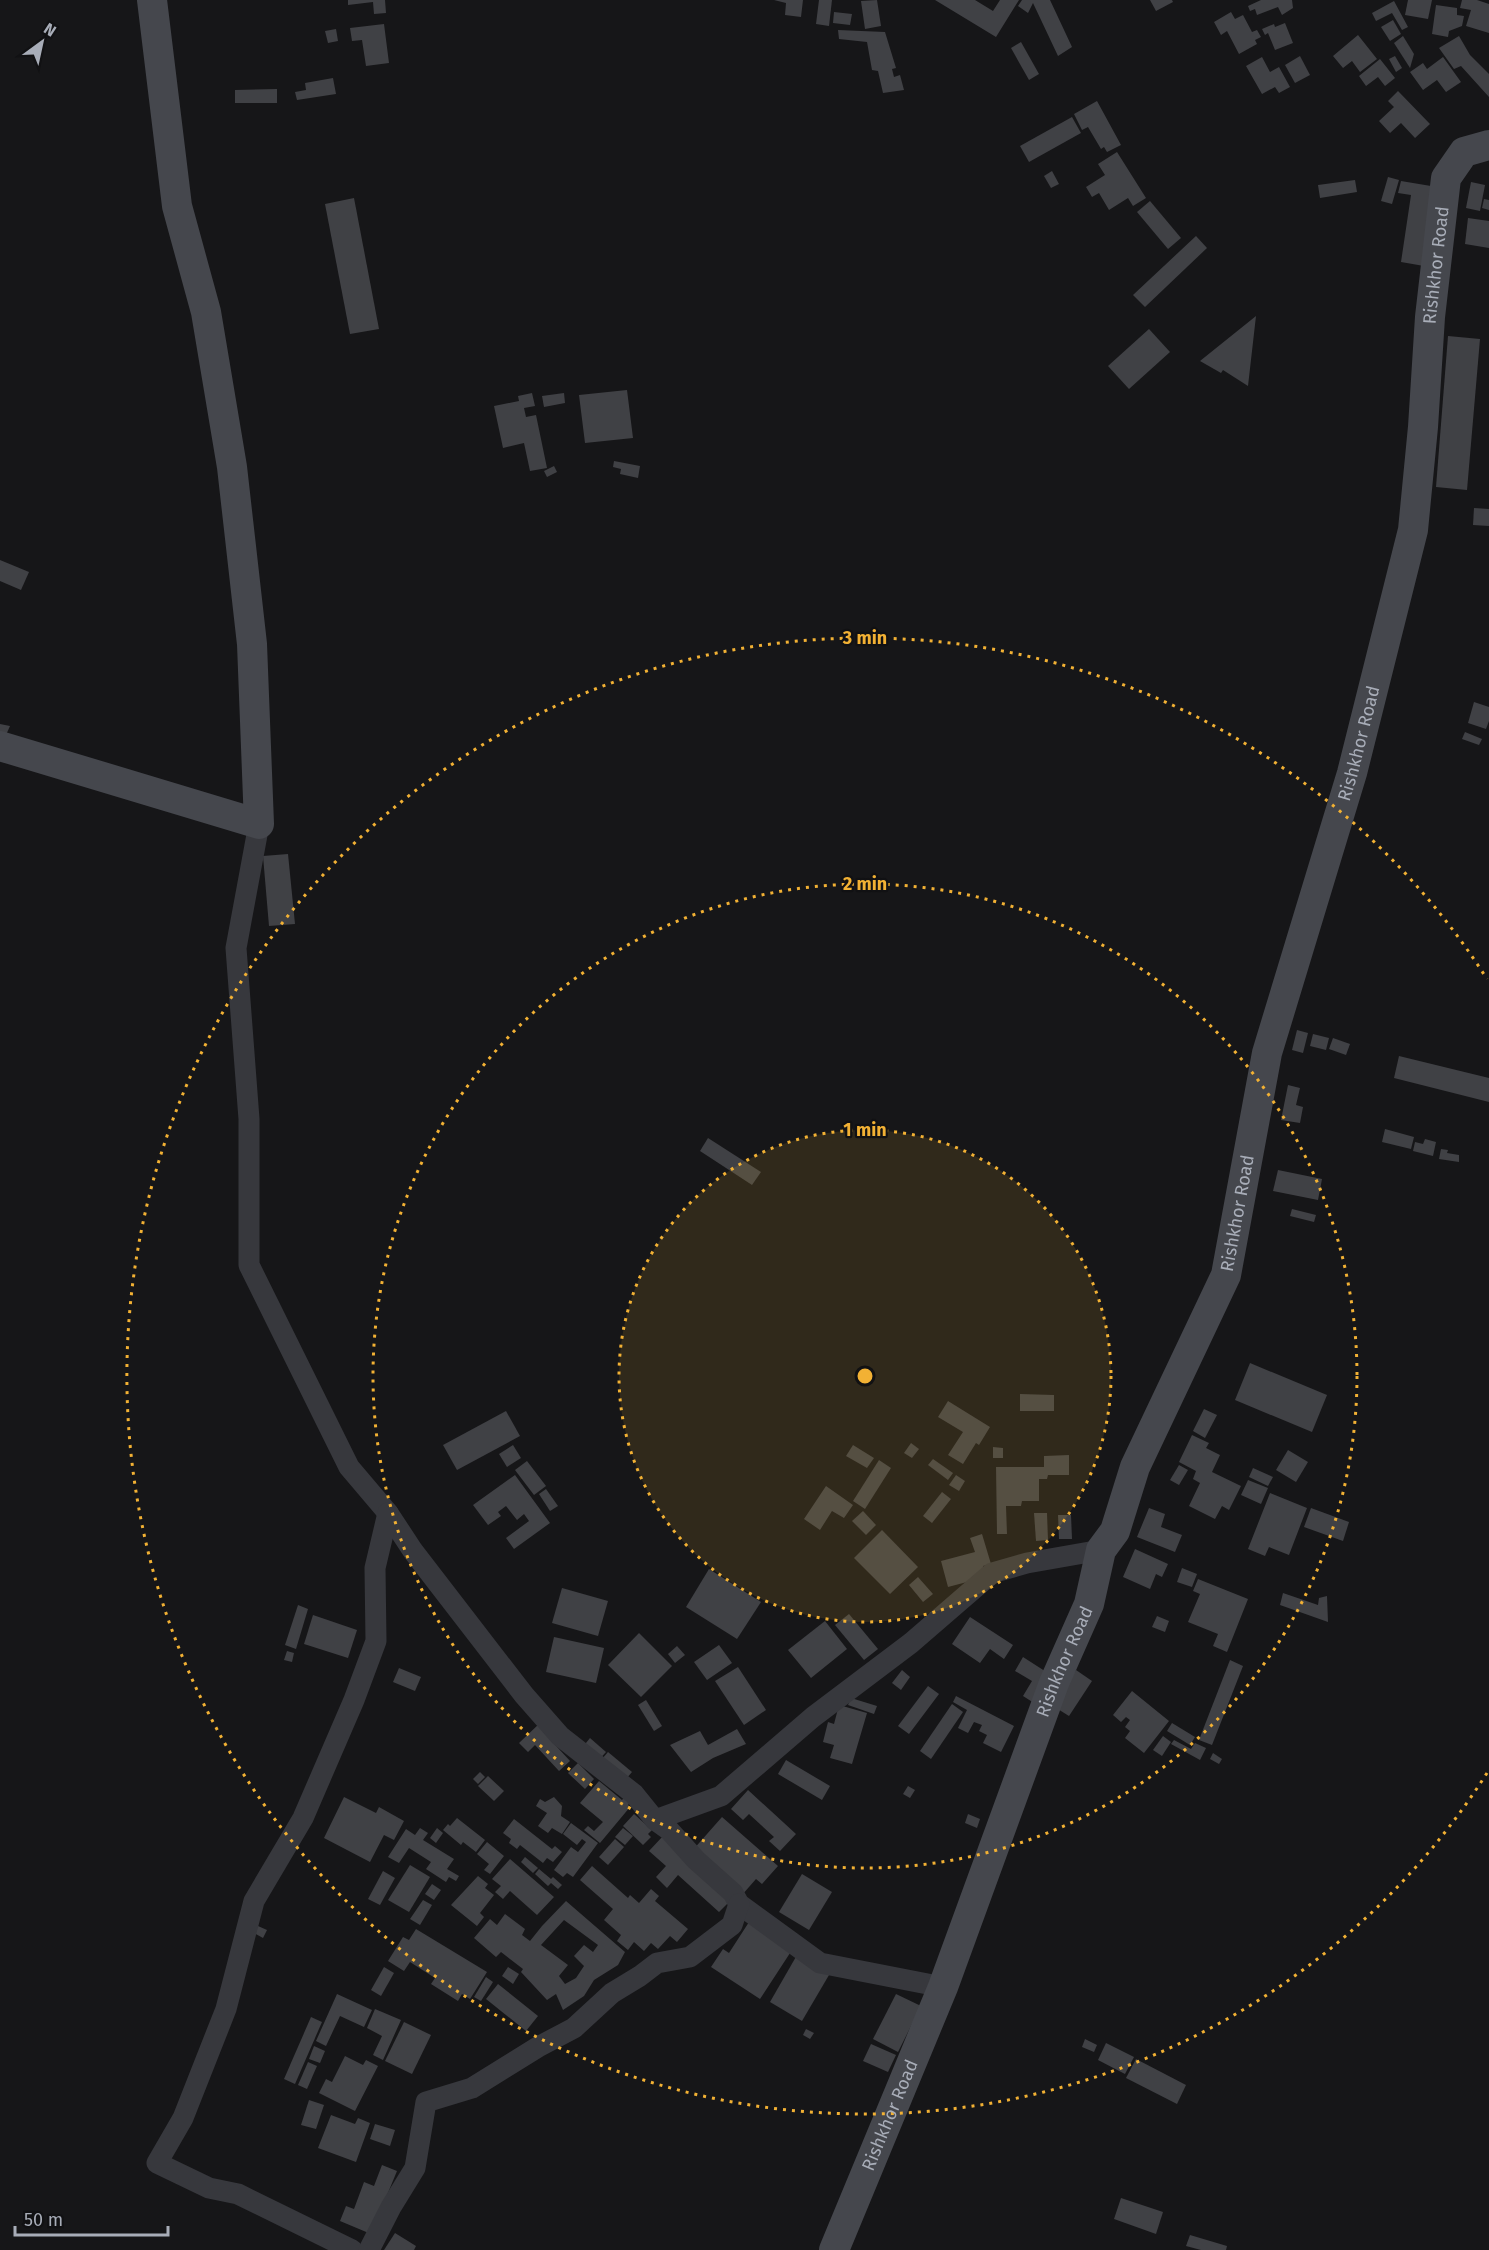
<svg xmlns="http://www.w3.org/2000/svg" width="1489" height="2250" font-family="'Fira Sans',sans-serif">
<rect width="100%" height="100%" fill="#161618"/>
<g fill="#404145" fill-rule="evenodd">
<path d="M348,0H385L386,13L374,14L373,2L348,5Z"/>
<path d="M774,0H803L801,17L785,15L786,3Z"/>
<path d="M819,0H832L829,26L816,24Z"/>
<path d="M877,0L881,26L865,29L861,1Z"/>
<path d="M935,0H975L993,11L1000,0H1019L996,37Z"/>
<path d="M1022,0H1050L1072,47L1058,56L1033,3L1028,13L1018,6Z"/>
<path d="M1150,0H1172L1173,2L1156,11Z"/>
<path d="M1261,0H1292L1293,8L1282,15L1278,7L1257,15L1255,9L1250,11L1248,6Z"/>
<path d="M1408,0H1432L1428,19L1405,15Z"/>
<path d="M1462,0H1477L1489,4V33L1466,26L1471,10L1460,8Z"/>
<path d="M1394,1L1408,27L1402,30L1392,13L1376,21L1372,13Z"/>
<path d="M1436,5L1457,8V15L1464,16L1462,26L1449,31L1448,37L1432,34Z"/>
<path d="M834,12L852,14L850,25L833,23Z"/>
<path d="M1231,12L1235,19L1243,15L1252,32L1257,30L1261,37L1255,40L1257,44L1239,54L1227,31L1221,35L1214,22Z"/>
<path d="M1393,20L1401,34L1390,41L1381,27Z"/>
<path d="M1285,23L1293,43L1275,50L1268,33L1265,35L1262,29L1274,24L1275,27Z"/>
<path d="M384,24L389,63L366,66L362,40L352,41L350,28Z"/>
<path d="M336,29L338,41L328,43L325,31Z"/>
<path d="M838,30L885,32L896,68L892,69L894,77L900,75L904,90L883,93L878,71L872,70L867,42L839,39Z"/>
<path d="M1358,35L1377,59L1360,72L1352,61L1343,68L1333,56Z"/>
<path d="M1403,36L1414,54L1410,68L1394,43Z"/>
<path d="M1459,36L1470,55L1489,74V97L1461,66L1454,69L1439,48Z"/>
<path d="M1021,42L1039,74L1029,80L1011,48Z"/>
<path d="M1300,56L1310,75L1295,83L1285,65Z"/>
<path d="M1395,56L1402,68L1396,72L1389,59Z"/>
<path d="M1262,57L1270,72L1279,67L1290,87L1279,93L1275,87L1262,94L1246,66Z"/>
<path d="M1443,57L1461,82L1446,92L1437,80L1423,90L1410,72L1423,63L1427,69Z"/>
<path d="M1380,59L1395,78L1385,86L1378,77L1366,86L1359,76Z"/>
<path d="M333,78L336,94L297,100L295,92L306,90L305,83Z"/>
<path d="M277,89V103H235V90Z"/>
<path d="M1398,91L1430,124L1415,138L1401,123L1390,133L1379,121L1394,107L1388,101Z"/>
<path d="M1097,101L1121,145L1107,152L1104,147L1101,149L1088,127L1082,130L1074,114Z"/>
<path d="M1072,117L1081,133L1029,162L1020,146Z"/>
<path d="M1117,152L1146,198L1133,206L1128,198L1109,210L1099,193L1092,197L1086,187L1105,175L1098,164Z"/>
<path d="M1052,171L1059,184L1051,188L1044,176Z"/>
<path d="M1388,177L1399,180L1392,204L1381,201Z"/>
<path d="M1355,180L1357,192L1320,198L1318,185Z"/>
<path d="M1401,181L1437,187L1424,266L1401,262L1411,195L1398,193Z"/>
<path d="M1471,182L1485,185L1480,211L1466,208Z"/>
<path d="M354,198L379,329L350,334L325,204Z"/>
<path d="M1484,199L1489,200V210L1482,208Z"/>
<path d="M1150,201L1181,238L1168,249L1137,212Z"/>
<path d="M1468,218L1489,221V248L1465,244Z"/>
<path d="M1196,236L1207,248L1145,307L1133,295Z"/>
<path d="M1256,316L1248,386L1223,370L1221,373L1200,361Z"/>
<path d="M1149,329L1170,352L1129,389L1108,366Z"/>
<path d="M1448,336L1480,339L1467,490L1436,487Z"/>
<path d="M627,390L633,438L585,443L579,395Z"/>
<path d="M532,393L535,406L524,408L526,417L536,415L547,468L530,471L524,443L503,448L494,406L519,401L518,396Z"/>
<path d="M564,393L565,403L544,407L542,396Z"/>
<path d="M614,461L640,466L638,478L620,474L621,469L613,467Z"/>
<path d="M554,466L557,472L547,477L544,471Z"/>
<path d="M1474,508L1489,509V526L1473,525Z"/>
<path d="M0,560L29,572L21,590L0,581Z"/>
<path d="M1474,702L1489,707V721L1486,729L1468,723Z"/>
<path d="M0,724L10,726L2,744L0,743Z"/>
<path d="M1465,732L1482,739L1479,745L1462,739Z"/>
<path d="M288,854L295,924L269,926L263,856Z"/>
<path d="M1297,1030L1308,1033L1303,1053L1292,1050Z"/>
<path d="M1313,1034L1329,1038L1326,1050L1310,1046Z"/>
<path d="M1333,1038L1350,1044L1346,1055L1329,1049Z"/>
<path d="M1399,1056L1489,1078V1102L1394,1078Z"/>
<path d="M1288,1085L1300,1088L1296,1105L1303,1107L1300,1123L1281,1120Z"/>
<path d="M1385,1129L1414,1137L1411,1149L1382,1142Z"/>
<path d="M708,1138L761,1172L752,1185L700,1151Z"/>
<path d="M1425,1139L1436,1142L1433,1156L1413,1151L1415,1142L1423,1144Z"/>
<path d="M1441,1149L1448,1150L1447,1153L1459,1155V1162L1439,1159Z"/>
<path d="M1278,1170L1322,1179L1318,1200L1273,1191Z"/>
<path d="M1292,1209L1316,1215L1314,1222L1290,1216Z"/>
<path d="M1250,1363L1327,1395L1312,1432L1235,1400Z"/>
<path d="M1020,1394L1054,1395V1411H1020Z"/>
<path d="M948,1401L990,1427L979,1445L976,1443L963,1464L948,1455L963,1432L938,1417Z"/>
<path d="M1204,1409L1217,1415L1205,1438L1193,1431Z"/>
<path d="M506,1411L520,1436L457,1470L443,1445Z"/>
<path d="M1192,1435L1209,1443L1206,1448L1220,1455L1212,1472L1241,1486L1229,1510L1222,1506L1215,1519L1189,1506L1200,1483L1193,1479L1196,1471L1179,1462Z"/>
<path d="M911,1443L919,1449L912,1458L904,1453Z"/>
<path d="M513,1445L521,1458L507,1467L499,1454Z"/>
<path d="M853,1445L874,1458L867,1468L846,1456Z"/>
<path d="M993,1447L1003,1448V1458H993Z"/>
<path d="M1288,1450L1308,1462L1296,1482L1276,1470Z"/>
<path d="M1069,1455V1475H1048L1047,1479H1039V1501H1022L1021,1506H1006L1007,1534H997L996,1467H1044V1456Z"/>
<path d="M933,1459L953,1473L948,1480L928,1465Z"/>
<path d="M879,1460L891,1468L865,1509L853,1501Z"/>
<path d="M527,1461L546,1486L534,1495L515,1470Z"/>
<path d="M1179,1465L1188,1470L1179,1485L1170,1480Z"/>
<path d="M1253,1468L1273,1477L1268,1486L1249,1477Z"/>
<path d="M515,1475L550,1523L514,1549L506,1538L529,1521L524,1514L517,1520L506,1506L498,1512L501,1516L488,1525L473,1505Z"/>
<path d="M956,1475L965,1481L959,1491L949,1485Z"/>
<path d="M1248,1480L1268,1488L1261,1504L1241,1495Z"/>
<path d="M826,1486L853,1505L844,1518L832,1511L820,1530L804,1519Z"/>
<path d="M546,1489L558,1506L550,1511L539,1494Z"/>
<path d="M942,1492L951,1499L932,1523L923,1516Z"/>
<path d="M1270,1493L1307,1508L1289,1555L1269,1547L1265,1556L1248,1549Z"/>
<path d="M1149,1508L1165,1514L1161,1527L1182,1535L1175,1552L1137,1537Z"/>
<path d="M1311,1508L1349,1522L1343,1541L1304,1527Z"/>
<path d="M863,1511L876,1525L866,1535L852,1521Z"/>
<path d="M1034,1513H1047L1048,1540L1036,1541Z"/>
<path d="M1058,1515H1071L1072,1539H1059Z"/>
<path d="M882,1530L918,1567L890,1594L854,1558Z"/>
<path d="M982,1534L991,1564L983,1566L986,1577L948,1587L941,1561L975,1552L970,1538Z"/>
<path d="M1135,1549L1168,1564L1162,1577L1156,1574L1150,1589L1123,1577Z"/>
<path d="M1182,1568L1197,1574L1192,1587L1177,1582Z"/>
<path d="M709,1569L761,1602L737,1639L686,1607Z"/>
<path d="M918,1577L933,1594L923,1602L909,1585Z"/>
<path d="M1198,1579L1248,1599L1227,1652L1213,1646L1218,1634L1188,1622L1200,1594L1193,1591Z"/>
<path d="M562,1588L608,1601L598,1636L552,1623Z"/>
<path d="M1283,1593L1318,1605L1319,1598L1327,1596L1328,1622L1280,1605Z"/>
<path d="M298,1605L308,1609L296,1649L285,1645Z"/>
<path d="M849,1614L878,1649L864,1660L835,1625Z"/>
<path d="M313,1615L357,1630L348,1658L304,1644Z"/>
<path d="M1157,1616L1169,1621L1165,1632L1152,1627Z"/>
<path d="M970,1617L1013,1645L1004,1659L990,1649L980,1663L952,1644Z"/>
<path d="M825,1621L847,1649L811,1678L788,1650Z"/>
<path d="M639,1633L672,1666L641,1697L608,1665Z"/>
<path d="M554,1637L604,1648L596,1683L546,1672Z"/>
<path d="M719,1645L732,1663L707,1680L694,1662Z"/>
<path d="M677,1646L685,1655L675,1663L668,1654Z"/>
<path d="M287,1651L294,1653L292,1662L284,1660Z"/>
<path d="M1023,1657L1051,1675L1034,1703L1023,1696L1032,1681L1015,1671Z"/>
<path d="M1230,1660L1243,1666L1212,1745L1199,1740Z"/>
<path d="M738,1667L766,1710L744,1725L715,1681Z"/>
<path d="M399,1668L421,1677L415,1691L393,1682Z"/>
<path d="M902,1670L910,1677L901,1690L892,1683Z"/>
<path d="M1076,1670L1092,1681L1069,1716L1053,1706Z"/>
<path d="M928,1686L939,1694L909,1734L898,1726Z"/>
<path d="M1132,1691L1169,1721L1144,1753L1125,1738L1130,1731L1125,1727L1130,1720L1126,1717L1121,1722L1113,1715Z"/>
<path d="M956,1696L1014,1726L1001,1752L983,1743L987,1735L979,1731L982,1725L974,1722L968,1733L958,1728L967,1710L953,1702Z"/>
<path d="M851,1698L877,1706L874,1714L848,1705Z"/>
<path d="M646,1700L662,1726L654,1731L638,1705Z"/>
<path d="M952,1704L963,1712L931,1759L920,1751Z"/>
<path d="M839,1705L867,1713L852,1764L830,1758L834,1745L823,1742L828,1722L834,1724Z"/>
<path d="M540,1723L547,1736L570,1761L559,1771L535,1745L528,1752L519,1743Z"/>
<path d="M1172,1723L1195,1737L1190,1745L1167,1731Z"/>
<path d="M737,1729L746,1744L713,1758L691,1772L670,1745L700,1731L708,1745Z"/>
<path d="M1163,1736L1171,1742L1162,1756L1153,1750Z"/>
<path d="M590,1738L606,1752L597,1762L581,1749Z"/>
<path d="M1174,1740L1191,1749L1195,1743L1206,1748L1200,1760L1171,1744Z"/>
<path d="M608,1752L632,1772L626,1779L602,1759Z"/>
<path d="M1213,1753L1222,1759L1219,1764L1210,1759Z"/>
<path d="M786,1760L830,1786L822,1800L778,1774Z"/>
<path d="M578,1763L594,1779L585,1789L568,1773Z"/>
<path d="M480,1772L485,1777L478,1784L473,1779Z"/>
<path d="M488,1776L504,1791L494,1801L478,1786Z"/>
<path d="M599,1781L622,1800L628,1793L634,1798L628,1805L630,1807L600,1843L584,1830L588,1826L594,1831L603,1822L580,1803Z"/>
<path d="M908,1786L915,1790L910,1798L903,1794Z"/>
<path d="M748,1790L796,1834L780,1851L769,1841L774,1837L749,1814L743,1820L731,1809Z"/>
<path d="M344,1797L376,1813L379,1807L404,1821L394,1840L384,1835L370,1862L324,1838Z"/>
<path d="M554,1797L562,1806L561,1816L570,1822L562,1834L552,1828L548,1833L538,1826L547,1813L536,1806L540,1799L545,1802Z"/>
<path d="M634,1814L652,1830L648,1834L651,1837L643,1845L623,1826Z"/>
<path d="M968,1814L980,1819L977,1828L965,1823Z"/>
<path d="M722,1817L778,1866L762,1884L756,1879L742,1895L692,1851Z"/>
<path d="M457,1818L485,1840L476,1852L463,1842L461,1845L443,1830L448,1824L450,1826Z"/>
<path d="M514,1819L552,1849L555,1846L562,1852L553,1862L547,1858L543,1863L520,1845L517,1849L509,1843L511,1839L503,1833Z"/>
<path d="M571,1823L598,1843L573,1877L567,1873L563,1877L554,1870L571,1847L578,1852L586,1842L582,1839L577,1845L563,1834Z"/>
<path d="M420,1828L428,1833L423,1840L454,1859L447,1869L459,1876L456,1881L449,1877L446,1882L426,1869L431,1862L409,1848L399,1863L388,1857L406,1829L415,1835Z"/>
<path d="M437,1828L443,1833L436,1843L430,1838Z"/>
<path d="M623,1828L633,1836L625,1845L615,1837Z"/>
<path d="M663,1836L732,1899L719,1912L678,1875L667,1888L656,1877L666,1866L649,1851Z"/>
<path d="M615,1839L624,1847L608,1865L599,1857Z"/>
<path d="M487,1842L504,1856L490,1874L484,1870L489,1864L477,1854Z"/>
<path d="M525,1857L538,1868L533,1873L521,1862Z"/>
<path d="M510,1859L554,1897L537,1915L510,1891L503,1899L495,1892L501,1886L492,1879Z"/>
<path d="M410,1865L430,1877L409,1912L388,1900Z"/>
<path d="M592,1866L628,1898L630,1895L639,1903L651,1889L659,1896L655,1901L688,1929L677,1942L670,1936L658,1949L651,1943L644,1951L634,1942L628,1950L617,1941L621,1935L604,1920L613,1909L580,1880Z"/>
<path d="M539,1869L551,1879L553,1877L562,1885L558,1889L551,1883L548,1886L535,1874Z"/>
<path d="M383,1871L395,1878L380,1905L368,1899Z"/>
<path d="M802,1874L832,1892L809,1930L779,1912Z"/>
<path d="M478,1876L488,1884L485,1888L494,1895L480,1913L484,1917L477,1926L451,1905Z"/>
<path d="M432,1884L441,1890L434,1900L425,1894Z"/>
<path d="M423,1900L432,1905L420,1925L410,1919Z"/>
<path d="M566,1901L625,1952L618,1965L594,1980L584,1996L563,2010L556,1994L547,2000L521,1972L523,1969L501,1952L496,1957L474,1938L490,1919L497,1925L505,1914L525,1929L522,1935L530,1941L542,1926ZM564,1920L598,1945L593,1952L584,1945L574,1956L584,1966L576,1978L565,1984L559,1976L568,1965L541,1945Z"/>
<path d="M749,1922L792,1950L760,1999L711,1967L723,1949L729,1953Z"/>
<path d="M258,1926L267,1930L263,1938L254,1933Z"/>
<path d="M416,1929L487,1972L470,1999L462,1994L458,2001L431,1984L435,1978L410,1962L404,1971L388,1961L403,1937L409,1940Z"/>
<path d="M797,1955L829,1975L802,2021L770,2002Z"/>
<path d="M384,1967L394,1973L381,1996L371,1990Z"/>
<path d="M508,1967L519,1974L513,1984L502,1976Z"/>
<path d="M486,1977L493,1982L481,2001L474,1997Z"/>
<path d="M498,1984L538,2016L526,2031L486,1999Z"/>
<path d="M337,1994L372,2010L364,2027L340,2016L326,2046L316,2041Z"/>
<path d="M896,1994L921,2006L898,2052L873,2039Z"/>
<path d="M375,2009L401,2020L383,2060L373,2055L382,2036L367,2028Z"/>
<path d="M311,2017L322,2022L295,2084L284,2079Z"/>
<path d="M404,2022L431,2035L412,2074L385,2061Z"/>
<path d="M806,2029L814,2033L810,2039L803,2035Z"/>
<path d="M1085,2039L1097,2045L1094,2052L1082,2047Z"/>
<path d="M1106,2043L1134,2057L1125,2074L1098,2060Z"/>
<path d="M871,2044L896,2055L888,2072L863,2061Z"/>
<path d="M314,2046L325,2051L320,2063L309,2059Z"/>
<path d="M345,2056L363,2065L366,2060L378,2066L355,2111L319,2093L326,2079L332,2082Z"/>
<path d="M1136,2059L1186,2085L1177,2104L1126,2078Z"/>
<path d="M308,2062L317,2066L307,2089L298,2085Z"/>
<path d="M309,2100L324,2105L316,2129L301,2125Z"/>
<path d="M331,2115L355,2124L358,2118L370,2123L356,2162L318,2148Z"/>
<path d="M375,2124L395,2130L390,2146L370,2139Z"/>
<path d="M382,2165L397,2171L371,2234L340,2221L346,2206L354,2209L364,2182L374,2186Z"/>
<path d="M1121,2198L1163,2212L1156,2234L1114,2219Z"/>
<path d="M395,2233L416,2246L414,2250H384Z"/>
<path d="M1190,2235L1227,2246L1226,2250H1201L1186,2246Z"/>
</g>
<g fill="none" stroke-linecap="round" stroke-linejoin="round">
<g stroke="#37383d" stroke-width="21">
<path d="M259,824L236,948L249,1119V1265L349,1467L388,1513L413,1551L524,1695L560,1736L634,1794L655,1820L669,1830L696,1860L733,1893L739,1904L820,1963L943,1987"/>
<path d="M655,1820L721,1796L813,1717L911,1643L992,1573L1027,1563L1101,1550"/>
<path d="M352,2250L238,2194L209,2188L157,2163L183,2118L226,2009L254,1901L303,1818L354,1700L376,1641L375,1568L388,1513"/>
<path d="M369,2250L391,2207L415,2168L426,2102L472,2088L538,2047L574,2028L612,1993L640,1976L657,1963L690,1957L732,1925L739,1904"/>
</g>
<g stroke="#45474d" stroke-width="30">
<path d="M0,746L259,824L252,644L232,467L206,312L177,206L152,0"/>
<path id="s1" d="M834,2250L943,1987L1054,1683L1089,1604L1101,1550L1115,1531L1135,1467L1226,1275L1267,1053L1352,773L1413,530L1423,427L1430,317L1446,178L1464,152L1489,145"/>
</g>
</g>
<circle cx="865" cy="1376" r="246" fill="#f2b134" fill-opacity=".12"/>
<g fill="none" stroke="#f2b134" stroke-width="3" stroke-dasharray="3 6">
<circle cx="865" cy="1376" r="246"/>
<circle cx="865" cy="1376" r="492"/>
<path d="M1487 1773A738 738 0 1 1 1487 979"/>
</g>
<g text-anchor="middle" dominant-baseline="central" stroke-width="4.5" stroke-linejoin="round" paint-order="stroke">
<g font-size="18" fill="#a8adb8" stroke="#111113">
<text stroke="none"><textPath href="#s1" startOffset="2088">Rishkhor Road</textPath></text>
<text stroke="none"><textPath href="#s1" startOffset="1602">Rishkhor Road</textPath></text>
<text stroke="none"><textPath href="#s1" startOffset="1116">Rishkhor Road</textPath></text>
<text stroke="none"><textPath href="#s1" startOffset="632">Rishkhor Road</textPath></text>
<text stroke="none"><textPath href="#s1" startOffset="146">Rishkhor Road</textPath></text>
</g>
</g>
<circle cx="865" cy="1376" r="9" fill="#f2b134" stroke="#111113" stroke-width="3"/>
<g font-size="18" text-anchor="middle" font-weight="bold" fill="#f2b134" stroke="#111113" stroke-width="4.5" stroke-linejoin="round" paint-order="stroke">
<text x="865" y="644">3 min</text>
<text x="865" y="890">2 min</text>
<text x="865" y="1136">1 min</text>
</g>
<g transform="translate(42 42) rotate(33)" stroke="#111113" stroke-width="4.5" paint-order="stroke">
<path d="M0-4.5L10 22L0 15L-10 22Z" fill="#a8adb8"/>
<text y="-9" font-size="16" font-weight="bold" text-anchor="middle" fill="#a8adb8">N</text>
</g>
<path d="M15 2226v9h153v-9" fill="none" stroke="#a8adb8" stroke-width="3"/>
<text x="24" y="2226" font-size="18" fill="#a8adb8" stroke="#111113" stroke-width="4.5" paint-order="stroke">50 m</text>
</svg>
